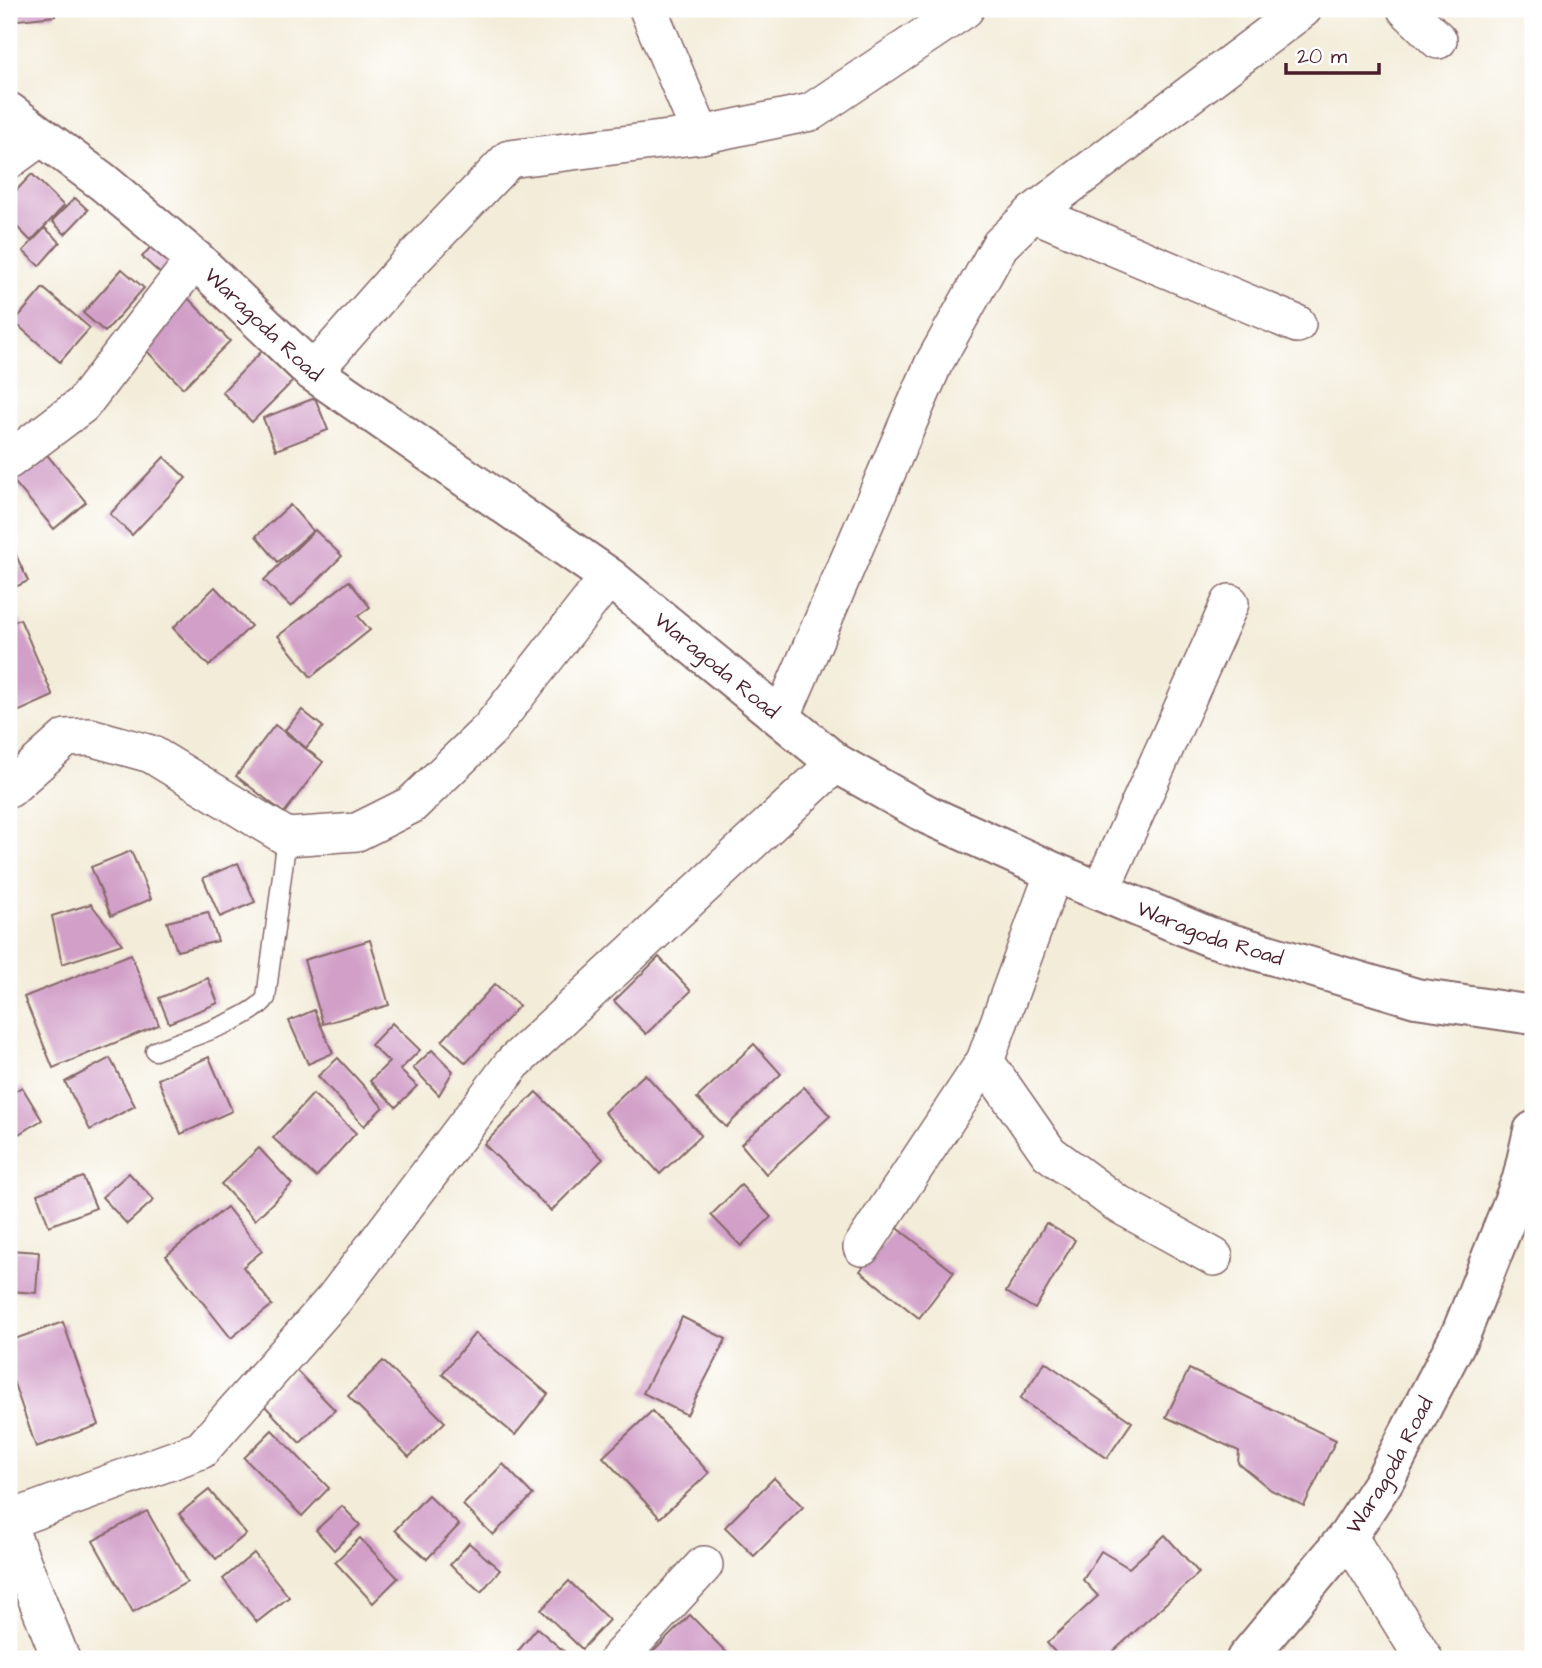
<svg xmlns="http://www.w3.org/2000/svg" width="1542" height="1668" font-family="'Architects Daughter',sans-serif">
<rect width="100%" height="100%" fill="#fff"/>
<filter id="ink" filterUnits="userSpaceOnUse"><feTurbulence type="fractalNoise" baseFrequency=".0143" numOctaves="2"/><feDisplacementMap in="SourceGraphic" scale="14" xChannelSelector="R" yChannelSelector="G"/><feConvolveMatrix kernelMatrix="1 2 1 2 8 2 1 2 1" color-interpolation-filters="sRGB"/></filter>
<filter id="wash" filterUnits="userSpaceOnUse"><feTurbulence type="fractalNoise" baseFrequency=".00686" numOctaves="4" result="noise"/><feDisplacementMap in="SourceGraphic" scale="28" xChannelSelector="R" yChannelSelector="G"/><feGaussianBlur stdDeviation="1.57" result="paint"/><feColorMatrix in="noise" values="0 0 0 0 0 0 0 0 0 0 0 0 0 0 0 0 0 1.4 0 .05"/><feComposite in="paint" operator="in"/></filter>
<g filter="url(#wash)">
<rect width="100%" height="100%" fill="#f3ecd9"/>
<g id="blocks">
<g fill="#d19fc8">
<path d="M9,9H54L55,16L9,21Z"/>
<path d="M32,174L64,206L31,241L9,219V198Z"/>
<path d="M75,198L88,210L65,234L52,221Z"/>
<path d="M45,228L60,242L39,266L23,251Z"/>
<path d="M161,235L183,254L163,276L142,257Z"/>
<path d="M122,269L144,288L105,332L83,313Z"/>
<path d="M43,288L90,328L60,362L14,322Z"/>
<path d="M184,294L230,341L183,388L137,341Z"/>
<path d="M262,351L293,381L252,422L222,392Z"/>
<path d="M315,398L328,430L276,450L263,418Z"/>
<path d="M43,450L86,502L54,529L10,477Z"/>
<path d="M164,457L186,478L132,535L110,514Z"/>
<path d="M290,505L313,531L278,562L256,536Z"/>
<path d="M315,530L342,556L291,607L264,580Z"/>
<path d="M9,540L28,581L9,590Z"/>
<path d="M349,581L370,607L358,616L370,630L311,677L278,636Z"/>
<path d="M215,587L251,626L209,666L173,628Z"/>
<path d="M20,619L53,696L13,714L9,704V624Z"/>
<path d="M302,710L323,727L306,748L285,730Z"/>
<path d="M275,725L323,762L284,813L236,776Z"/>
<path d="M131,851L151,899L111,916L91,867Z"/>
<path d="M238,863L255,902L220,917L203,878Z"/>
<path d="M91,904L122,944L62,964L52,916Z"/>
<path d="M208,912L218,941L177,951L167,922Z"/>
<path d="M370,940L389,1005L323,1024L304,960Z"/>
<path d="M131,954L159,1025L53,1068L24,997Z"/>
<path d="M659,957L691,991L646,1034L614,1001Z"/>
<path d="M208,978L218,1003L169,1023L159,998Z"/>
<path d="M495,984L519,1006L466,1063L442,1041Z"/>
<path d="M314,1010L333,1053L308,1064L289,1021Z"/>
<path d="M392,1023L420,1050L400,1070L417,1086L396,1107L370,1081L389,1062L371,1045Z"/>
<path d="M754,1044L781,1074L726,1127L697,1098Z"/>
<path d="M432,1050L453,1071L439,1095L413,1068Z"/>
<path d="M209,1057L232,1111L181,1134L158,1079Z"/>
<path d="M110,1058L135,1106L90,1130L65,1082Z"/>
<path d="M338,1058L383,1107L364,1126L318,1076Z"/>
<path d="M645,1074L701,1135L660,1174L604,1112Z"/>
<path d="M22,1087L42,1120L15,1136L9,1125V1095Z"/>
<path d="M804,1087L830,1116L766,1174L741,1144Z"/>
<path d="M536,1092L603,1159L551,1211L484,1144Z"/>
<path d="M313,1094L356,1133L316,1177L273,1138Z"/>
<path d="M259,1148L292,1184L255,1220L221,1184Z"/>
<path d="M129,1173L154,1200L127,1224L102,1197Z"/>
<path d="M83,1177L96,1208L49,1226L37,1194Z"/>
<path d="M741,1185L771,1217L741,1246L711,1215Z"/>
<path d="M227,1207L262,1251L243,1267L272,1305L231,1338L166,1256Z"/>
<path d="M1046,1223L1075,1240L1035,1309L1006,1292Z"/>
<path d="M895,1226L954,1272L919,1318L860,1271Z"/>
<path d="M9,1250L39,1252L36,1293L9,1291Z"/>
<path d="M682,1317L726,1339L687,1415L643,1393Z"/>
<path d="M63,1322L99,1425L36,1447L9,1369V1341Z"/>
<path d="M475,1333L548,1394L515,1435L442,1374Z"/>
<path d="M383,1361L445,1422L409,1457L348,1396Z"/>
<path d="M1045,1362L1132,1422L1107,1458L1020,1399Z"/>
<path d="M1189,1369L1336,1440L1304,1506L1271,1490L1238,1463L1239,1451L1166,1417Z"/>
<path d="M296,1370L335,1410L300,1443L262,1403Z"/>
<path d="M652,1411L709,1473L660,1518L603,1457Z"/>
<path d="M272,1430L329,1488L302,1516L244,1458Z"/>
<path d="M503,1464L533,1495L493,1535L463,1505Z"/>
<path d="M774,1478L803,1507L754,1556L725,1527Z"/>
<path d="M209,1490L246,1534L216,1559L179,1514Z"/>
<path d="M428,1495L459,1525L427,1559L395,1530Z"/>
<path d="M342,1506L360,1525L334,1550L316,1530Z"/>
<path d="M147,1511L187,1582L133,1612L93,1541Z"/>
<path d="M1165,1535L1199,1573L1105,1659H1061L1047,1643L1098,1596L1083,1580L1101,1551L1129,1568Z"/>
<path d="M360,1538L398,1578L373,1603L335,1562Z"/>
<path d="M469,1543L500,1570L481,1592L450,1565Z"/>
<path d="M254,1553L289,1597L257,1622L223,1579Z"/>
<path d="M569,1581L609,1620L582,1649L541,1610Z"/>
<path d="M690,1615L727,1653L721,1659H659L652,1653Z"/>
<path d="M537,1628L567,1654L563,1659H527L518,1651Z"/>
</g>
</g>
</g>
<g filter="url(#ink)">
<use href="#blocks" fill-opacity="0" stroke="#856768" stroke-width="2"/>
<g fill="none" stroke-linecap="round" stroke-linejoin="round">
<defs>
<path id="lane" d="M155,1051C181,1040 252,1020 266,998L287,837"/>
<g id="street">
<path d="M1406,9L1438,40"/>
<path d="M701,135L811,112L965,9"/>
<path d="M9,160L42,136"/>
<path d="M1033,213L1297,324"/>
<path d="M313,372L410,262L509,159L701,135L648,9"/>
<path d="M9,460L82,405L195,259"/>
<path d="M781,718L933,365L1000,245L1033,213L1303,9"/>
<path d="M9,789L66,738L90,737L151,754L287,837L357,832L411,805L490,729L609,577"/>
<path d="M1100,892L1230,603"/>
<path d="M985,1061L1049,1153L1115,1202L1214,1257"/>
<path d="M862,1247L985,1061L1054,872"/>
<path d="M9,1520L201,1450L335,1298L513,1063L836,763"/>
<path d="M9,1529L61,1659"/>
<path d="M1348,1536L1424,1659"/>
<path d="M618,1659L704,1565"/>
</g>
<g id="primary">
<path id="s1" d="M9,112L103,182L195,259L313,372L609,577L836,763L928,815L1054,872L1210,937L1416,998L1533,1015"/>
<path id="s2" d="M1246,1659L1348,1536L1384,1481L1462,1331L1522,1179L1533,1131"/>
</g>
</defs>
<use href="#lane" stroke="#856768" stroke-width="21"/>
<use href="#street" stroke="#856768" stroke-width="40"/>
<use href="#primary" stroke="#856768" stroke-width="42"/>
<use href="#lane" stroke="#fff" stroke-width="18"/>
<use href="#street" stroke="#fff" stroke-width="37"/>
<use href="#primary" stroke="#fff" stroke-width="38"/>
</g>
</g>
<g text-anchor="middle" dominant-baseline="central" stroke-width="5" stroke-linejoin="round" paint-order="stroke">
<g font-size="21" fill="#4a1f2b" stroke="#fff">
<text stroke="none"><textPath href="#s1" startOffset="332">Waragoda Road</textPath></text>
<text stroke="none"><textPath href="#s1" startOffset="900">Waragoda Road</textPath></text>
<text stroke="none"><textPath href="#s1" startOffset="1466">Waragoda Road</textPath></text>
<text stroke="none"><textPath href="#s2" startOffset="242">Waragoda Road</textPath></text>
</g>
</g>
<rect width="1542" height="1668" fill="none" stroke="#fff" stroke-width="35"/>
<path d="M1286 63v10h93v-10" fill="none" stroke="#4a1f2b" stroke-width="3.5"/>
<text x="1297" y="63" font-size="21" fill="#4a1f2b" stroke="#ffffff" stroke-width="5" paint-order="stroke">20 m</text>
</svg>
